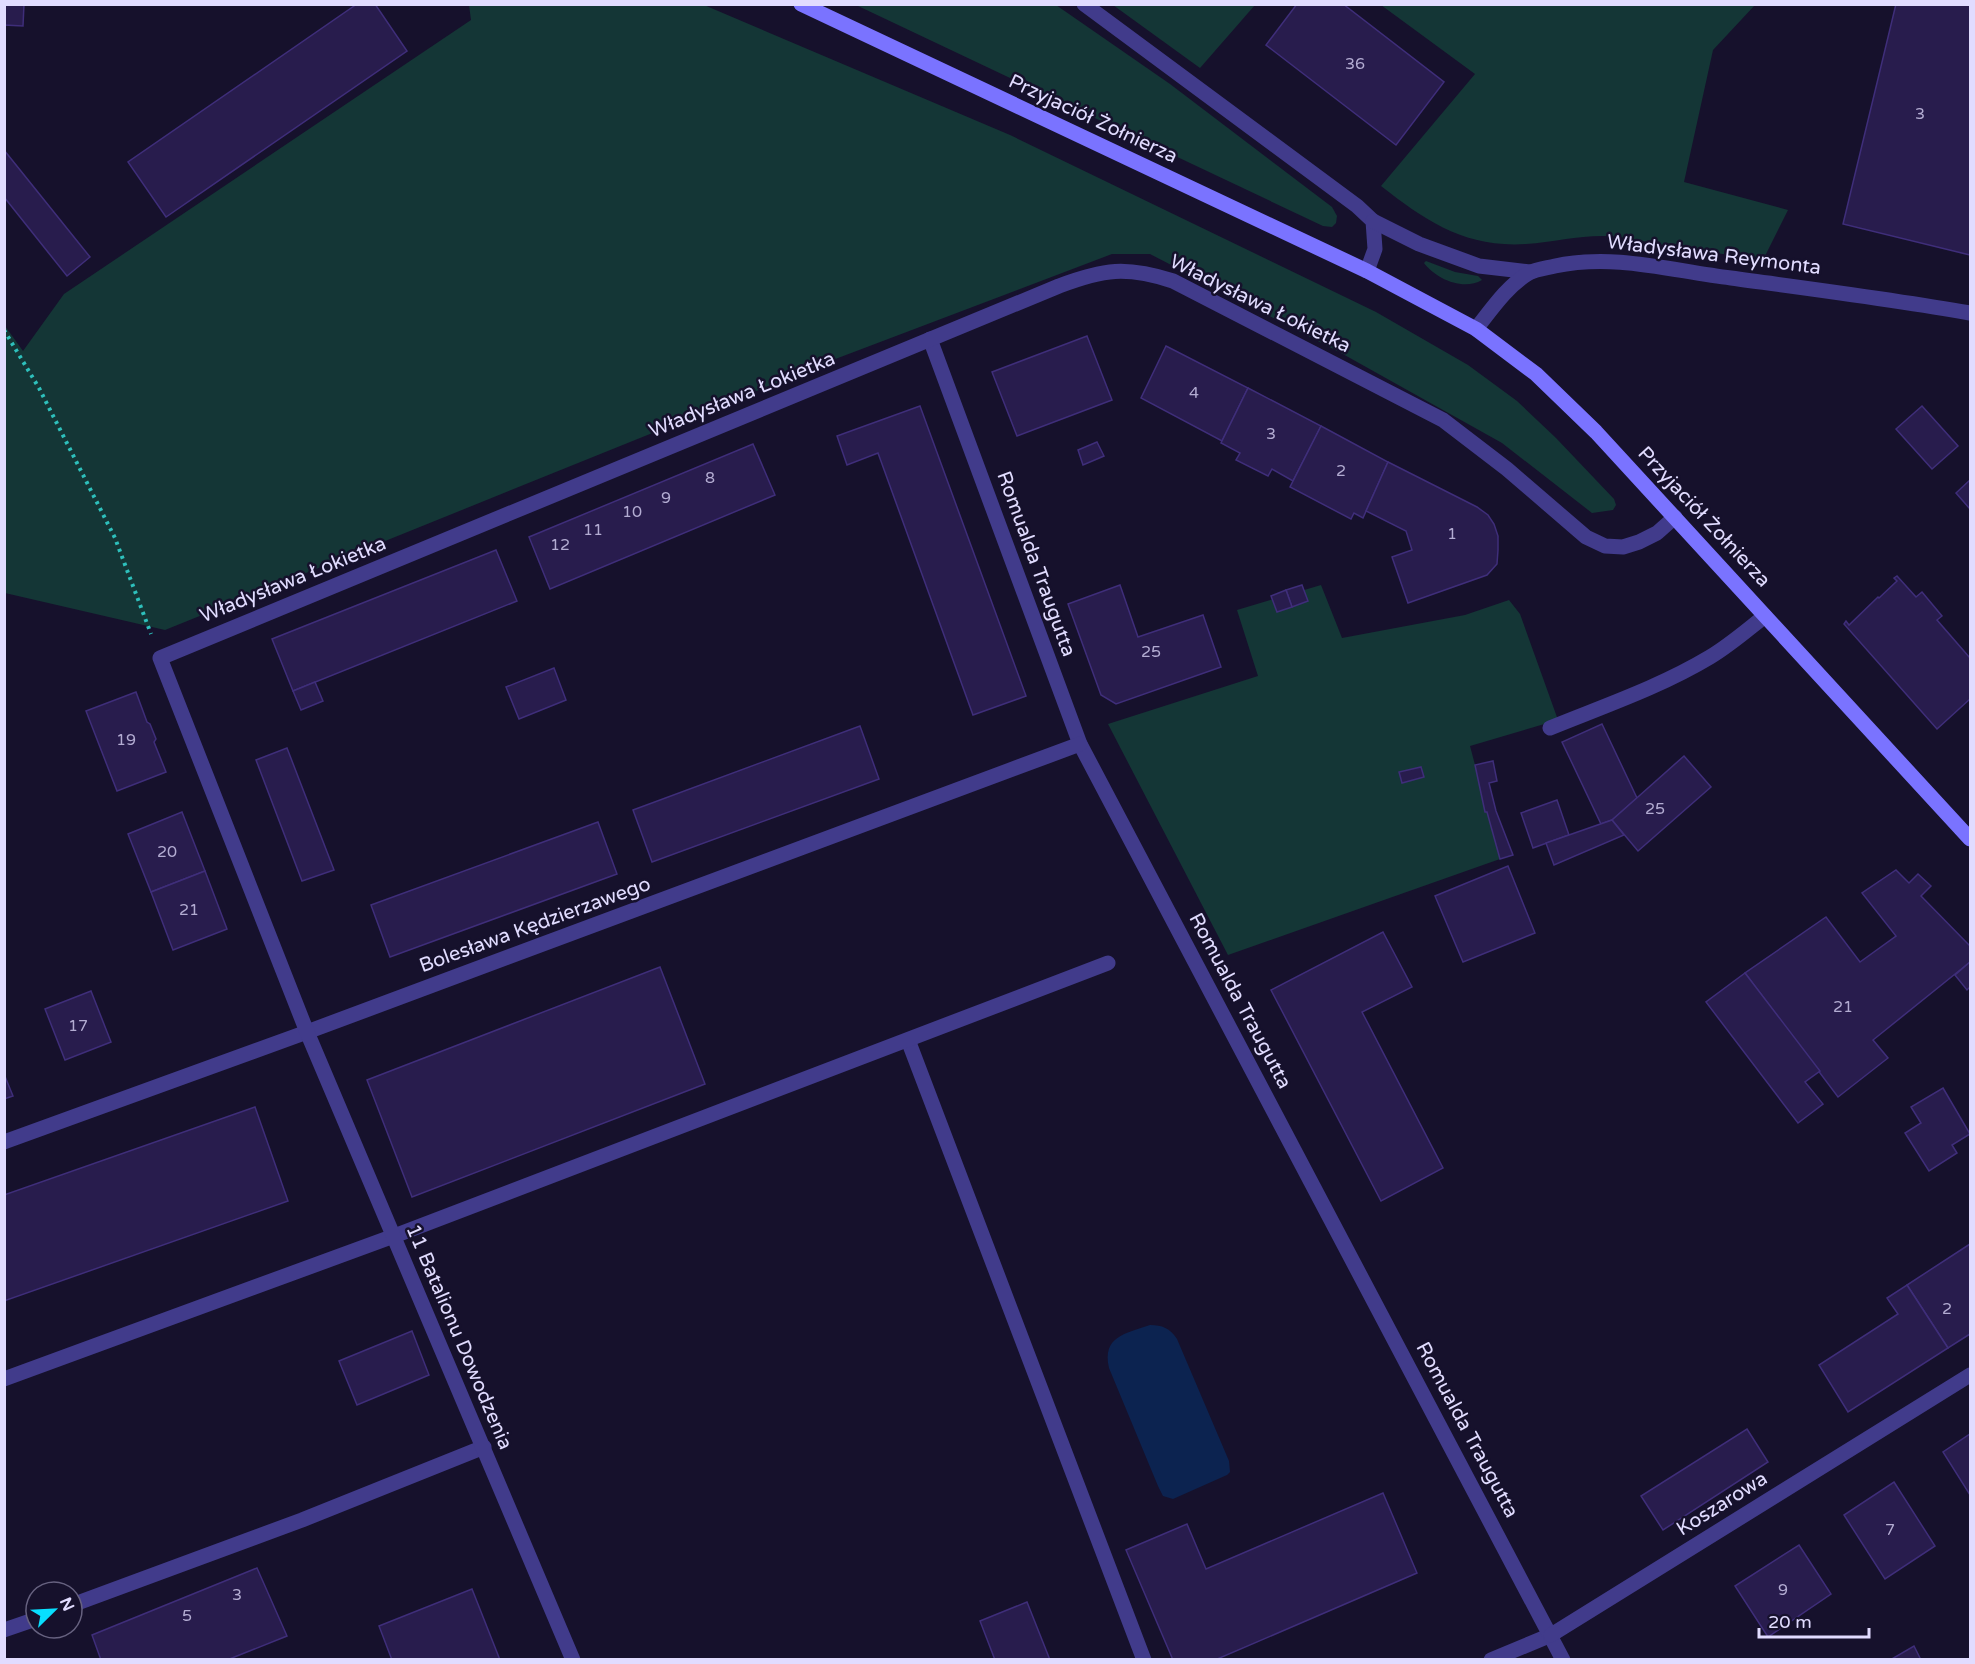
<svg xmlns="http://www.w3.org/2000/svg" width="1975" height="1664" font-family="'Varela Round',sans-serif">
<rect width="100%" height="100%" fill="#16112c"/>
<g fill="#143636">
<path d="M469,5H704L1010,135L1376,312L1468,365L1517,401L1556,438L1614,499L1616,505L1613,510L1592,513L1502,443L1341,353L1150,254H1112L838,358L165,630L5,593V326L23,351L64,294L471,20Z"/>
<path d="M856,5H1056L1170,84L1332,207L1337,216L1336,223L1332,227L1323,226Z"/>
<path d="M1113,5H1255L1200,68Z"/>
<path d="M1381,5H1755L1713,50L1684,182L1788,210L1763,260C1729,255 1696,250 1663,245C1645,242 1626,237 1608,236C1580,235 1554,242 1526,244C1465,248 1426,221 1381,186L1475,74Z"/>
<path d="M1426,261L1455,272L1478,276L1482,280C1463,291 1436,279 1424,263Z"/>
<path d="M1321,585L1342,638L1465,615L1509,600L1520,614L1558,720L1470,746L1500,859L1228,955L1108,724L1258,676L1237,610Z"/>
</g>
<path fill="#0c2350" d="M1150,1325C1162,1325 1170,1328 1177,1339L1229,1461L1230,1472L1227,1475L1173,1499L1163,1496L1158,1486L1109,1368C1102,1336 1125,1334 1150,1325Z"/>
<g fill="#281c4d" stroke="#3f2e7a" stroke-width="1.5">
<path d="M4,4H24L23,26L4,25Z"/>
<path d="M357,4H375L407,51L166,217L128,162Z"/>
<path d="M1297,4H1343L1444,82L1396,145L1266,45Z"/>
<path d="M1896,4H1970V255L1843,224Z"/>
<path d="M4,150L90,257L67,276L4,197Z"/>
<path d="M1087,336L1112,400L1017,436L992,372Z"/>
<path d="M1166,346L1248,388L1222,441L1141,398Z"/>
<path d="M1248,388L1321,426L1293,481L1272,469L1268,476L1236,460L1240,453L1221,443Z"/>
<path d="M920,406L1026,696L973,715L878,453L847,465L837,436Z"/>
<path d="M1922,406L1958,446L1932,469L1896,429Z"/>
<path d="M1321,426L1388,462L1363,518L1354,513L1351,519L1290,487Z"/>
<path d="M1097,442L1104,456L1083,465L1078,450Z"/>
<path d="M753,444L775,495L550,589L529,537Z"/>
<path d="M1388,462L1477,507L1488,515L1494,524L1498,536V550L1497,564L1487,575L1408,603L1392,557L1412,550L1406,531L1366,511Z"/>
<path d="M1970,480V509L1956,493Z"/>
<path d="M496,550L517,601L293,691L272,639Z"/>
<path d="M1897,576L1916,597L1922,592L1942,616L1937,620L1970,658V699L1937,729L1844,624L1846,621L1849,625L1878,597L1879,598L1897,581L1894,578Z"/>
<path d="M1120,585L1138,637L1203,615L1221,667L1116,704L1101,695L1068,604Z"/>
<path d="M1302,585L1308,601L1292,607L1286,590Z"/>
<path d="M1286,590L1292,607L1277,612L1271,596Z"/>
<path d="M554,668L566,700L519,719L506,687Z"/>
<path d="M315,682L323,701L301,710L293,691Z"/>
<path d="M136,692L147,722L150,724L156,739L154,742L166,772L117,791L86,711Z"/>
<path d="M1602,724L1637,798L1612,820L1601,824L1562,742Z"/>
<path d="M860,726L879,779L652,862L633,810Z"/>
<path d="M287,748L334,870L302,881L256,760Z"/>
<path d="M1684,756L1711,787L1638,851L1612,820Z"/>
<path d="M1493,761L1497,781L1489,783L1496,811L1513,855L1500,859L1487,812H1485L1475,765Z"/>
<path d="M1421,767L1424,777L1402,783L1399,772Z"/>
<path d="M1557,800L1569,835L1533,848L1521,813Z"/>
<path d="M182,812L205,871L151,892L128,834Z"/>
<path d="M1612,820L1624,835L1554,865L1546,843Z"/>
<path d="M598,822L617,874L390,957L371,905Z"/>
<path d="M1508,866L1535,933L1463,962L1435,896Z"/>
<path d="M1896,870L1909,883L1918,874L1931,886L1921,896L1970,946V962L1873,1040L1888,1058L1838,1097L1745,973L1826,917L1860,962L1896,936L1862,893Z"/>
<path d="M205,871L227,929L173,950L151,892Z"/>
<path d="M1383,932L1412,987L1362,1012L1443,1168L1381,1201L1271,990Z"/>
<path d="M1970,962V987L1967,990L1955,975Z"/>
<path d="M660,967L705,1084L412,1197L367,1080Z"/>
<path d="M1745,973L1820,1071L1805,1082L1823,1104L1798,1123L1706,1002Z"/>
<path d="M91,991L111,1042L65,1060L45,1009Z"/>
<path d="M4,1074L13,1096L4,1099Z"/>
<path d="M1943,1088L1970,1134L1952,1145L1957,1153L1929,1171L1905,1133L1921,1123L1911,1107Z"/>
<path d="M255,1107L288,1201L4,1301V1195Z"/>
<path d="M1970,1244V1334L1948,1348L1907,1285Z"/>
<path d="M1907,1285L1948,1348L1848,1412L1819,1365L1898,1314L1887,1298Z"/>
<path d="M412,1331L429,1375L357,1405L339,1361Z"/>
<path d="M1747,1429L1768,1462L1663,1530L1641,1496Z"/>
<path d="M1970,1434V1495L1943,1452Z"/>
<path d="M1894,1482L1935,1546L1885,1579L1844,1515Z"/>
<path d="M1383,1493L1417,1573L1215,1660H1173L1126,1550L1187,1524L1206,1569Z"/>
<path d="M1799,1545L1831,1594L1768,1637L1735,1586Z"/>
<path d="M257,1568L287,1636L227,1660H101L92,1635Z"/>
<path d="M472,1589L500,1660H392L379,1626Z"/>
<path d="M1027,1602L1050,1660H995L980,1621Z"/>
<path d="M1914,1646L1921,1660H1890Z"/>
</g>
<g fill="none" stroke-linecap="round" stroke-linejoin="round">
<path stroke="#2ec0bc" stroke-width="4" stroke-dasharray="3 4.5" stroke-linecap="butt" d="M4,330L39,388L115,538L151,634"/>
<g stroke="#413b8b" stroke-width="15">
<path d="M1550,728C1604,706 1660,687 1710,657C1730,645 1747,630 1765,616"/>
<path d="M908,1040L1144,1660"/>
<path d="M4,1379L402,1233L1108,963"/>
<path d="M72,1605L302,1520L484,1447"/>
<path d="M4,1630L36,1619"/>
<path d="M1491,1660L1551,1635"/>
</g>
<g stroke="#413b8b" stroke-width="15">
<path d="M1084,4L1357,206L1373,221L1375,249L1367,271"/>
<path d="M1373,221L1419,244L1479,266L1530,272"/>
<path d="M1476,329C1491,310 1508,285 1529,273C1536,269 1547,268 1555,266C1615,253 1672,271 1731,278C1811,289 1891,299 1970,313"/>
<path d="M930,339L1080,744L1563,1660"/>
<path d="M4,1142L307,1032L1080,744"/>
<path d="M1551,1635L1970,1375"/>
<path d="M573,1660L307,1032L160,658L1059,286C1104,269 1126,266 1173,281L1443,420L1507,469L1586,537L1605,546L1623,547L1639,542L1657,533L1675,517"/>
</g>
<path stroke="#7a73ff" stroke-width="15" d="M801,4L1367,271L1476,329L1536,374L1596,432L1970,839"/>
</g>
<g text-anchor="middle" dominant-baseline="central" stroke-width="5" stroke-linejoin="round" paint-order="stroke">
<g font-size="16" fill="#b3acd2">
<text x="1355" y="64">36</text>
<text x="1920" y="114">3</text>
<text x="1194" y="393">4</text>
<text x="1271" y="434">3</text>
<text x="1341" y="471">2</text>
<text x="710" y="478">8</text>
<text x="666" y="498">9</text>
<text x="632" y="512">10</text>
<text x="593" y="530">11</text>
<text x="1452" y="534">1</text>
<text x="560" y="545">12</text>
<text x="1151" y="652">25</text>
<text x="126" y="740">19</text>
<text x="1655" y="809">25</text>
<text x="167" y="852">20</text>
<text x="189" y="910">21</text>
<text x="1843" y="1007">21</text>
<text x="78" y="1026">17</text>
<text x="1947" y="1309">2</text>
<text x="1890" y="1530">7</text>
<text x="1783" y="1590">9</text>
<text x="237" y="1595">3</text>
<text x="187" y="1616">5</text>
</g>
<g font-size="20" fill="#e1dcff" stroke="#16112c">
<text transform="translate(1093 119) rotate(25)">Przyjaciół Żołnierza</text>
<text transform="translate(1714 255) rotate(7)">Władysława Reymonta</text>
<text transform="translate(1260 304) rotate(26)">Władysława Łokietka</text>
<text transform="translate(742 395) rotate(-22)">Władysława Łokietka</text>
<text transform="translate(1704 517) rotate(47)">Przyjaciół Żołnierza</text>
<text transform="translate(1036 564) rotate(70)">Romualda Traugutta</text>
<text transform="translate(293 580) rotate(-22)">Władysława Łokietka</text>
<text transform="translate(535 925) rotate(-20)">Bolesława Kędzierzawego</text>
<text transform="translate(1240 1001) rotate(62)">Romualda Traugutta</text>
<text transform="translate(459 1337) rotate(67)">11 Batalionu Dowodzenia</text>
<text transform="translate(1467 1430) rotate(62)">Romualda Traugutta</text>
<text transform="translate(1722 1504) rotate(-32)">Koszarowa</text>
</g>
</g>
<rect width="1975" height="1664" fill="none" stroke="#e1dcff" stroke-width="12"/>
<g transform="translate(54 1610) rotate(66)"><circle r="28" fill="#16112c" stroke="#676280" stroke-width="1.5"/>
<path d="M0-4.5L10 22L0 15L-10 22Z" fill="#08dfff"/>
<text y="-9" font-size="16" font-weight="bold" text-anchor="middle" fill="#e1dcff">N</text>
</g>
<path d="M1759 1628v9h110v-9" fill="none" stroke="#e1dcff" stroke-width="3"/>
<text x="1768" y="1628" font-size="18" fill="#e1dcff" stroke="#16112c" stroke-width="4.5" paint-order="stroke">20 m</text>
</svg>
